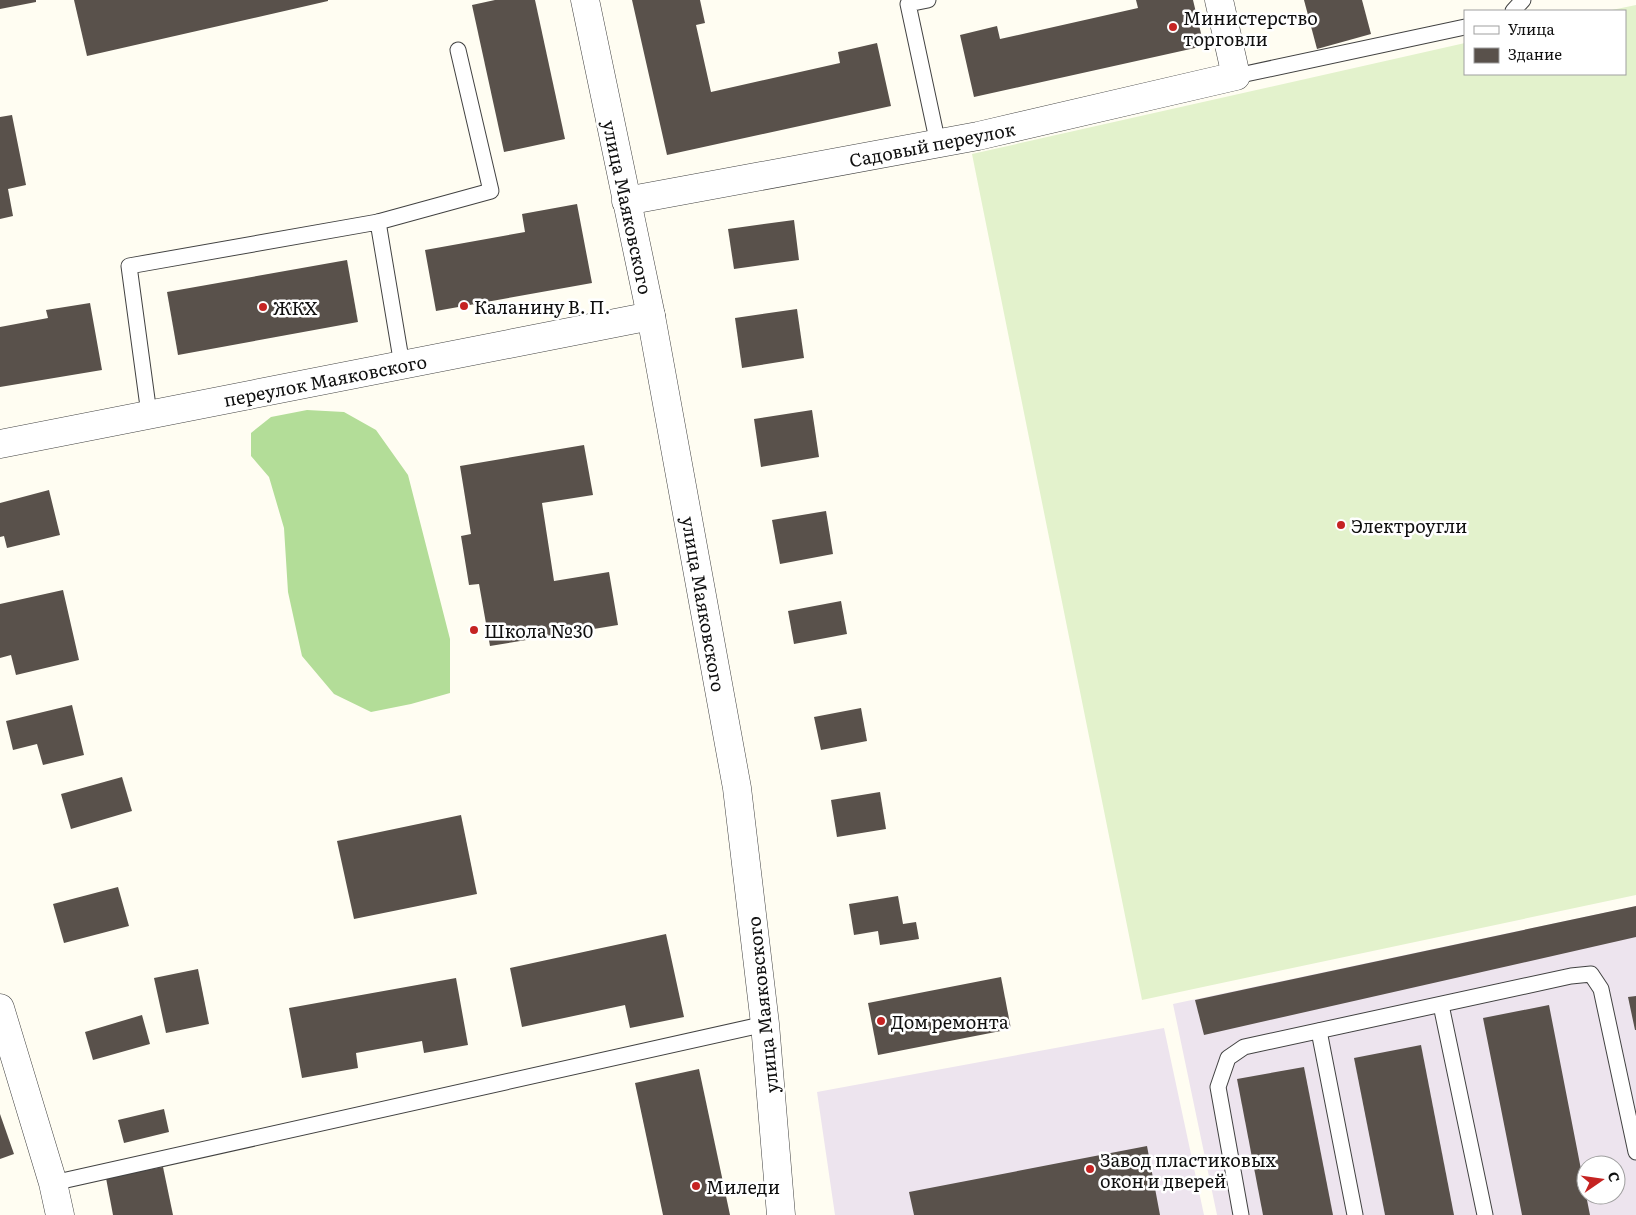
<svg xmlns="http://www.w3.org/2000/svg" width="1636" height="1215" font-family="Literata,serif">
<rect width="100%" height="100%" fill="#fffdf2"/>
<g fill="#ede4ee" fill-rule="evenodd">
<path d="M1636,906V1215H1217L1173,1004ZM1586,1165H1616V1195H1586Z"/>
<path d="M1164,1028L1204,1215H835L817,1092Z"/>
</g>
<path fill="#b3dd98" d="M307,410L344,412L376,430L408,475L450,639V693L411,704L371,712L334,694L302,656L288,592L284,528L269,477L251,456V433L271,417Z"/>
<path fill="#e3f2cc" d="M1636,5V895L1142,1000L972,154L1465,43V74H1625V11H1607Z"/>
<g fill="#59514b">
<path d="M0,0H36V2L0,9Z"/>
<path d="M74,0H328V1L87,56Z"/>
<path d="M495,0H535L565,139L504,152L472,5Z"/>
<path d="M632,0H700L705,23L696,25L711,92L840,63L838,52L877,43L891,106L667,155Z"/>
<path d="M1136,0H1193L1204,46L974,97L960,35L997,26L1000,39L1138,8Z"/>
<path d="M1304,0H1362L1371,34L1317,49Z"/>
<path d="M12,115L26,185L8,189L13,216L0,219V117Z"/>
<path d="M577,204L592,283L436,311L425,250L525,232L522,214Z"/>
<path d="M794,220L799,260L734,269L728,229Z"/>
<path d="M347,260L358,322L178,355L167,292Z"/>
<path d="M90,303L102,370L0,387V327L48,318L46,310Z"/>
<path d="M797,309L804,358L742,368L735,318Z"/>
<path d="M812,410L819,457L761,467L754,419Z"/>
<path d="M584,445L593,495L542,503L554,581L609,572L618,625L490,646L479,584L469,585L461,536L471,534L460,466Z"/>
<path d="M49,490L60,535L7,548L4,536L0,537V503Z"/>
<path d="M826,511L833,554L780,564L772,520Z"/>
<path d="M63,590L79,660L16,675L11,655L0,658V604Z"/>
<path d="M841,601L847,634L794,644L788,611Z"/>
<path d="M72,705L84,755L43,765L37,744L13,750L6,721Z"/>
<path d="M861,708L867,741L821,750L814,717Z"/>
<path d="M122,777L132,811L71,829L61,794Z"/>
<path d="M880,792L886,829L837,837L831,800Z"/>
<path d="M461,815L477,894L354,919L337,841Z"/>
<path d="M118,887L129,926L64,943L53,904Z"/>
<path d="M898,896L903,924L916,922L919,939L880,945L878,931L854,935L849,904Z"/>
<path d="M1636,906V937L1204,1035L1195,1000Z"/>
<path d="M666,934L684,1017L630,1028L625,1005L522,1027L510,968Z"/>
<path d="M198,969L209,1024L166,1033L154,978Z"/>
<path d="M1001,977L1011,1029L878,1055L868,1003Z"/>
<path d="M456,978L468,1045L424,1053L422,1041L356,1053L358,1068L302,1078L289,1008Z"/>
<path d="M1636,996V1030H1635L1628,997Z"/>
<path d="M1549,1005L1586,1195L1590,1215H1522L1483,1018Z"/>
<path d="M142,1015L150,1044L93,1060L85,1032Z"/>
<path d="M1421,1045L1454,1215H1385L1354,1058Z"/>
<path d="M1304,1067L1333,1215H1263L1237,1079Z"/>
<path d="M699,1069L730,1215H663L635,1083Z"/>
<path d="M164,1109L169,1132L124,1143L118,1120Z"/>
<path d="M0,1114L14,1154L0,1159Z"/>
<path d="M1147,1146L1160,1215H914L909,1192Z"/>
<path d="M163,1167L173,1215H113L106,1178Z"/>
</g>
<g fill="none" stroke-linecap="round" stroke-linejoin="round">
<defs>
<g id="service">
<path d="M928,0L908,4L938,144"/>
<path d="M1513,11L1523,0"/>
<path d="M1236,76L1465,27"/>
<path d="M378,222L491,191L458,50"/>
<path d="M149,414L129,266L378,222L402,365"/>
<path d="M1441,1005L1485,1215"/>
<path d="M1319,1031L1355,1215"/>
<path d="M53,1183L765,1024"/>
<path d="M1241,1215L1218,1087L1228,1058L1244,1047L1571,976L1591,974L1601,989L1636,1152"/>
</g>
<g id="minor">
<path d="M626,201L978,136L1236,76L1219,0"/>
<path d="M0,444L651,316"/>
<path d="M0,1008L53,1183L60,1215"/>
</g>
<path id="tertiary" d="M585,0L651,316L737,788L765,1024L781,1215"/>
</defs>
<use href="#service" stroke="#424242" stroke-width="17"/>
<use href="#minor" stroke="#424242" stroke-width="29"/>
<use href="#tertiary" stroke="#424242" stroke-width="29"/>
<use href="#service" stroke="#fff" stroke-width="15"/>
<use href="#minor" stroke="#fff" stroke-width="28"/>
<use href="#tertiary" stroke="#fff" stroke-width="28"/>
</g>
<g fill="#c52322" stroke="#fff" stroke-width="2">
<circle cx="1173" cy="27" r="5"/>
<circle cx="464" cy="306" r="5"/>
<circle cx="263" cy="307" r="5"/>
<circle cx="1341" cy="525" r="5"/>
<circle cx="474" cy="630" r="5"/>
<circle cx="881" cy="1021" r="5"/>
<circle cx="1090" cy="1169" r="5"/>
<circle cx="696" cy="1186" r="5"/>
</g>
<g text-anchor="middle" dominant-baseline="central" stroke-width="5" stroke-linejoin="round" paint-order="stroke">
<g font-size="18" fill="#0f0f0f" stroke="#fff" text-anchor="start">
<text x="1183" y="17">Министерство<tspan x="1183" dy="21">торговли</tspan></text>
<text x="474" y="306">Каланину В. П.</text>
<text x="273" y="307">ЖКХ</text>
<text x="1351" y="525">Электроугли</text>
<text x="484" y="630">Школа №30</text>
<text x="891" y="1021">Дом ремонта</text>
<text x="1100" y="1159">Завод пластиковых<tspan x="1100" dy="21">окон и дверей</tspan></text>
<text x="706" y="1186">Миледи</text>
</g>
<g font-size="18" fill="#0f0f0f" stroke="#fff">
<text transform="translate(932 144) rotate(-11)">Садовый переулок</text>
<text transform="translate(628 207) rotate(78)">улица Маяковского</text>
<text transform="translate(325 380) rotate(-11)">переулок Маяковского</text>
<text transform="translate(704 604) rotate(80)">улица Маяковского</text>
<text transform="translate(762 1005) rotate(-96)">улица Маяковского</text>
</g>
</g>
<rect x="1464" y="10" width="162" height="65" fill="#ffffff" stroke="#9f9f9f"/>
<rect x="1474" y="26" width="25" height="8" fill="#ffffff" stroke="#9f9f9f"/>
<text x="1508" y="35" font-size="15" fill="#0f0f0f">Улица</text>
<rect x="1474" y="48" width="25" height="15" fill="#59514b" stroke="#9f9f9f"/>
<text x="1508" y="60" font-size="15" fill="#0f0f0f">Здание</text>
<g transform="translate(1601 1180) rotate(77)"><circle r="24" fill="#ffffff" stroke="#9f9f9f"/>
<path d="M0-4L9 19L0 12L-9 19Z" fill="#c52322"/>
<text y="-8" font-size="14" font-weight="bold" text-anchor="middle" fill="#0f0f0f">С</text>
</g>
</svg>
